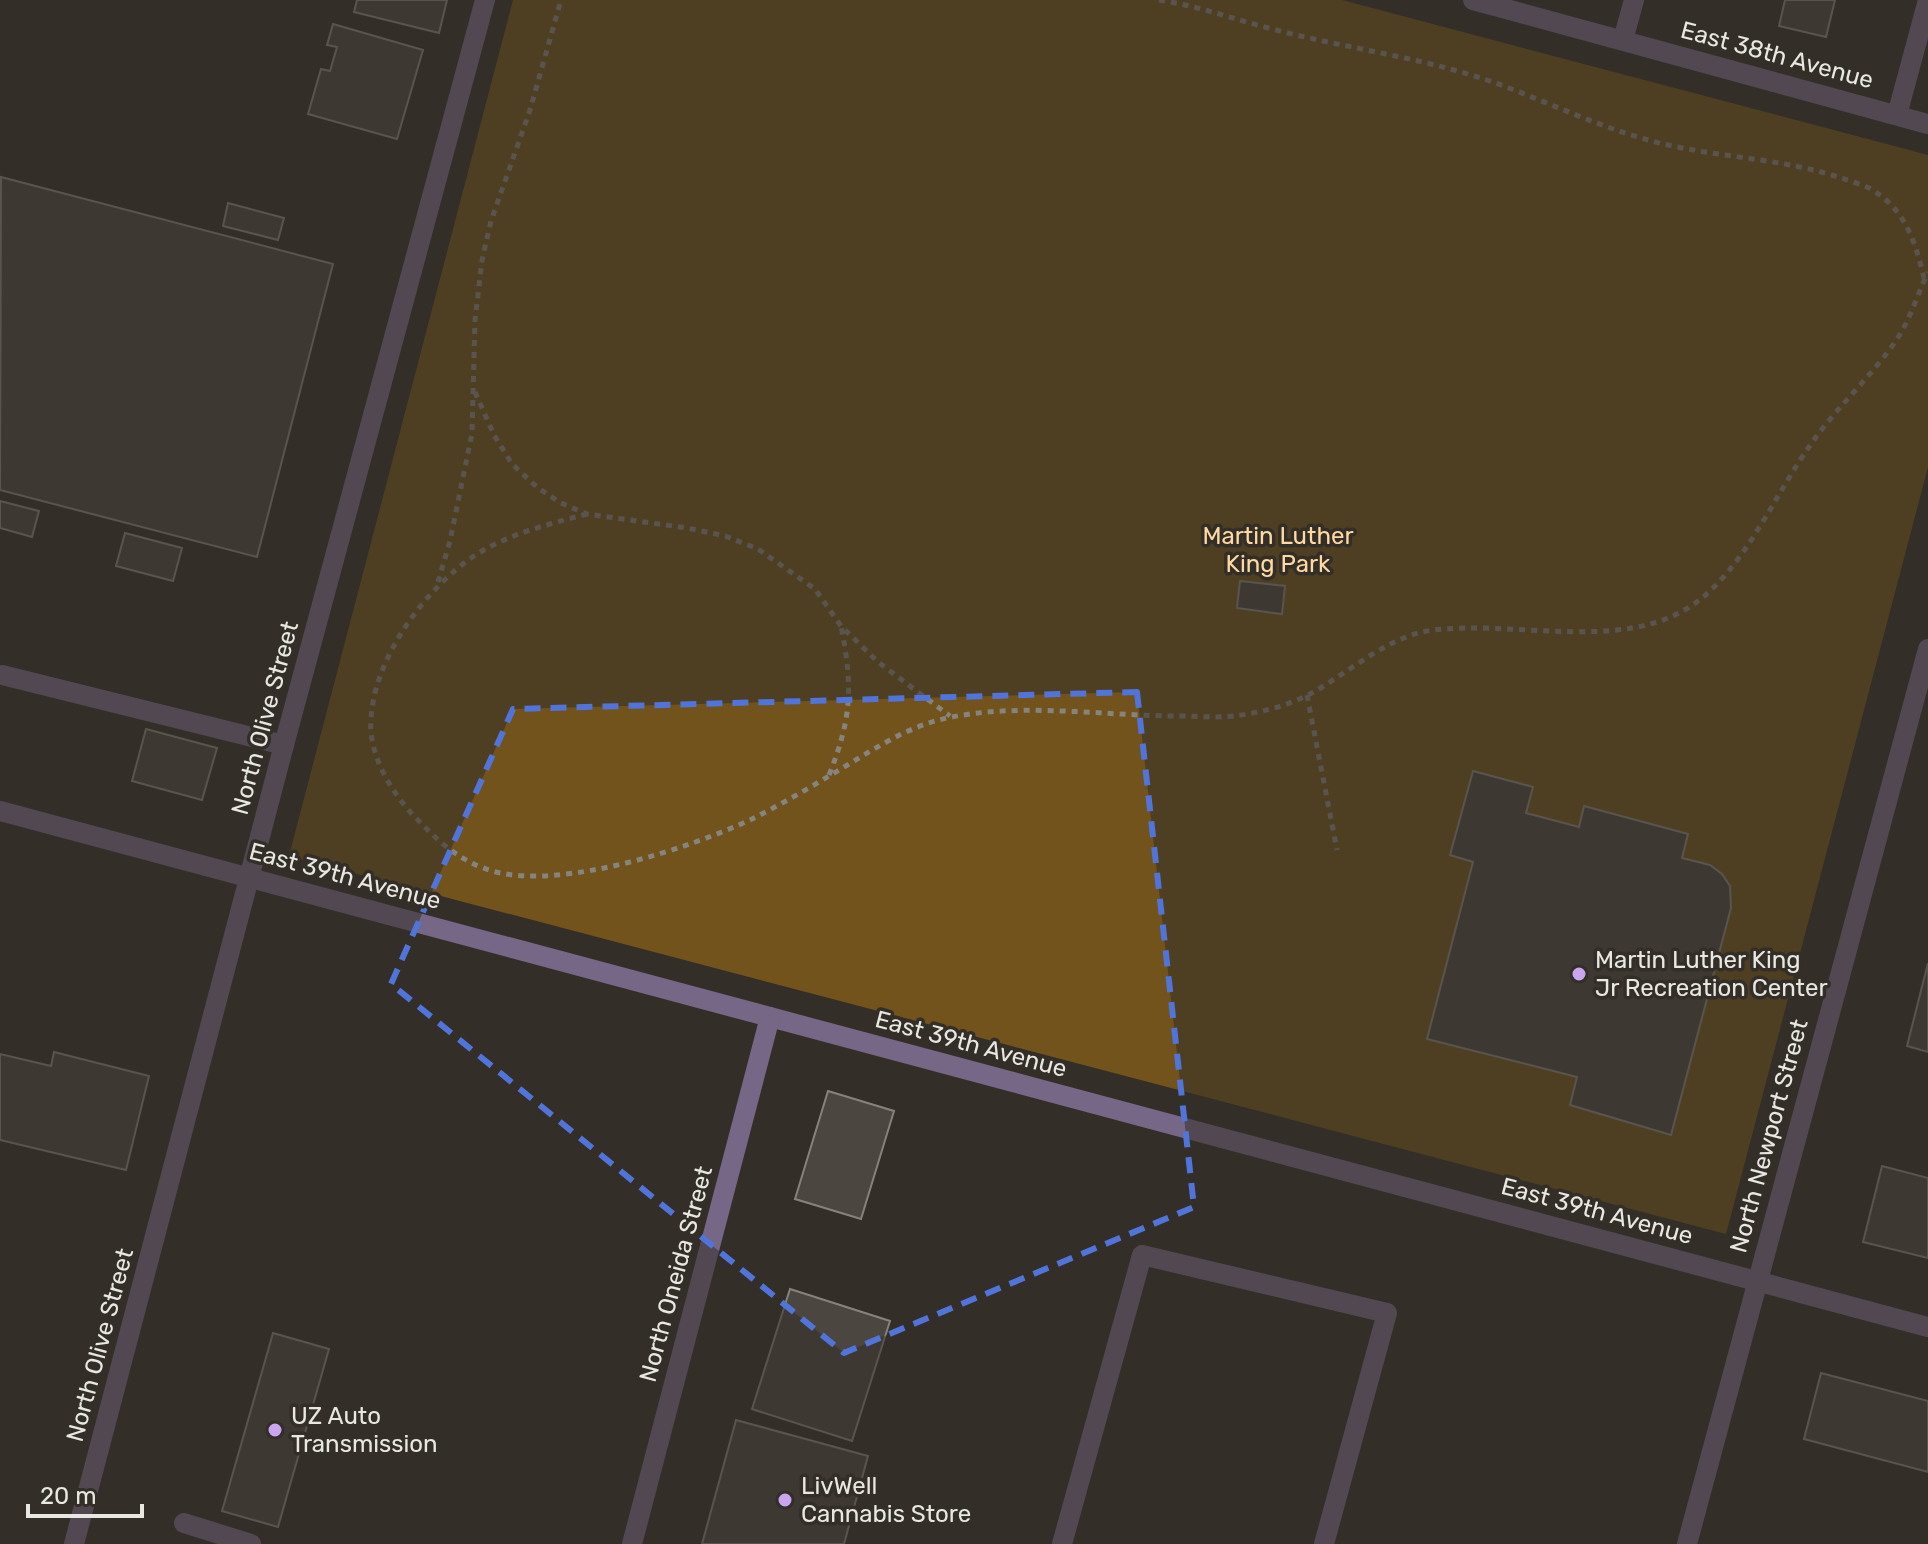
<svg xmlns="http://www.w3.org/2000/svg" width="1928" height="1544" font-family="Rubik,sans-serif">
<rect width="100%" height="100%" fill="#332f28"/>
<path fill="#71531b" d="M513,0H1342L1928,155V467L1726,1234L289,856Z"/>
<g fill="#4b463f" stroke="#87827a" stroke-width="2">
<path d="M357,0H447L439,33L354,12Z"/>
<path d="M1785,0H1835L1826,37L1779,26Z"/>
<path d="M333,24L423,50L397,139L308,114L321,69L330,71L337,47L327,45Z"/>
<path d="M1,177L333,264L257,557L0,490Z"/>
<path d="M228,203L284,218L278,240L223,226Z"/>
<path d="M0,501L39,511L32,537L0,528Z"/>
<path d="M125,533L182,548L173,581L116,566Z"/>
<path d="M1240,581L1285,586L1282,614L1237,608Z"/>
<path d="M146,729L217,748L202,800L132,781Z"/>
<path d="M1473,771L1533,787L1526,813L1579,827L1584,806L1688,834L1682,858L1710,865L1722,874L1730,886L1731,908L1671,1135L1570,1105L1577,1077L1427,1039L1473,862L1450,855Z"/>
<path d="M1928,963V1052L1907,1046Z"/>
<path d="M54,1052L149,1076L126,1170L0,1140V1054L51,1066Z"/>
<path d="M828,1091L894,1111L861,1219L795,1199Z"/>
<path d="M1882,1166L1928,1178V1258L1863,1242Z"/>
<path d="M790,1289L890,1321L852,1441L752,1409Z"/>
<path d="M273,1333L329,1349L278,1527L222,1511Z"/>
<path d="M1821,1373L1928,1401V1472L1804,1439Z"/>
<path d="M736,1420L868,1456L844,1544H702Z"/>
</g>
<g fill="none" stroke-linecap="round" stroke-linejoin="round">
<g stroke="#87837d" stroke-width="5" stroke-dasharray="6 6" stroke-linecap="butt">
<path d="M1159,0C1199,6 1236,20 1276,30C1346,48 1418,57 1487,80C1542,99 1595,126 1652,141C1714,158 1779,157 1841,178C1850,181 1861,184 1869,188C1905,208 1915,241 1924,278"/>
<path d="M475,392L494,435L512,464L538,488L561,503L587,514L687,528L725,536L758,549L815,589L841,626L878,662L950,716"/>
<path d="M587,514C549,524 508,534 474,556C425,589 374,658 371,719C368,754 391,792 415,817C439,842 461,863 496,872C564,889 688,849 752,819C778,806 804,791 829,776C867,754 904,727 947,718C1022,702 1103,716 1179,716C1197,716 1216,718 1234,716C1259,713 1286,706 1308,695C1348,674 1388,635 1434,630C1515,620 1625,653 1694,604C1745,568 1775,494 1811,444C1836,408 1870,378 1895,342C1910,321 1917,295 1928,272"/>
<path d="M438,582L450,541L472,433L475,320L482,260L491,221L530,110L561,0"/>
<path d="M1307,695L1337,850"/>
<path d="M829,775C852,718 853,686 841,626"/>
</g>
<g stroke="#756785" stroke-width="20">
<path d="M1473,0L1928,124"/>
<path d="M1623,40L1634,0"/>
<path d="M1897,115L1928,0"/>
<path d="M2,675L284,745"/>
<path d="M0,811L1928,1327"/>
<path d="M184,1523L251,1544"/>
<path d="M74,1544L284,745L485,0"/>
<path d="M632,1544L770,1017"/>
<path d="M1062,1544L1142,1255L1387,1313L1324,1544"/>
<path d="M1687,1544L1928,649"/>
</g>
</g>
<path d="M0 0H1928V1544H0ZM1137,692L1194,1207L844,1353L391,984L513,709Z" fill="#332f28" fill-opacity=".55" fill-rule="evenodd"/>
<path fill="none" stroke="#5074da" stroke-width="6" stroke-dasharray="16 10" stroke-linejoin="round" d="M1137,692L1194,1207L844,1353L391,984L513,709Z"/>
<g fill="#c8a5ee" stroke="#332f28" stroke-width="3">
<circle cx="1579" cy="974" r="8"/>
<circle cx="275" cy="1430" r="8"/>
<circle cx="785" cy="1500" r="8"/>
</g>
<g text-anchor="middle" dominant-baseline="central" stroke-width="7" stroke-linejoin="round" paint-order="stroke">
<g font-size="24" fill="#e9e7e2" stroke="#332f28">
<text transform="translate(1777 55) rotate(15)">East 38th Avenue</text>
<text transform="translate(265 718) rotate(-75)">North Olive Street</text>
<text transform="translate(345 876) rotate(15)">East 39th Avenue</text>
<text transform="translate(971 1044) rotate(15)">East 39th Avenue</text>
<text transform="translate(1769 1136) rotate(-75)">North Newport Street</text>
<text transform="translate(1597 1211) rotate(15)">East 39th Avenue</text>
<text transform="translate(676 1274) rotate(-75)">North Oneida Street</text>
<text transform="translate(100 1345) rotate(-75)">North Olive Street</text>
</g>
<g font-size="24" fill="#fedaa0" stroke="#332f28">
<text x="1278" y="536">Martin Luther<tspan x="1278" dy="28">King Park</tspan></text>
</g>
<g font-size="24" fill="#e9e7e2" stroke="#332f28" text-anchor="start">
<text x="1595" y="960">Martin Luther King<tspan x="1595" dy="28">Jr Recreation Center</tspan></text>
<text x="291" y="1416">UZ Auto<tspan x="291" dy="28">Transmission</tspan></text>
<text x="801" y="1486">LivWell<tspan x="801" dy="28">Cannabis Store</tspan></text>
</g>
</g>
<path d="M28 1504v12h114v-12" fill="none" stroke="#e9e7e2" stroke-width="4"/>
<text x="40" y="1504" font-size="24" fill="#e9e7e2" stroke="#332f28" stroke-width="6" paint-order="stroke">20 m</text>
</svg>
